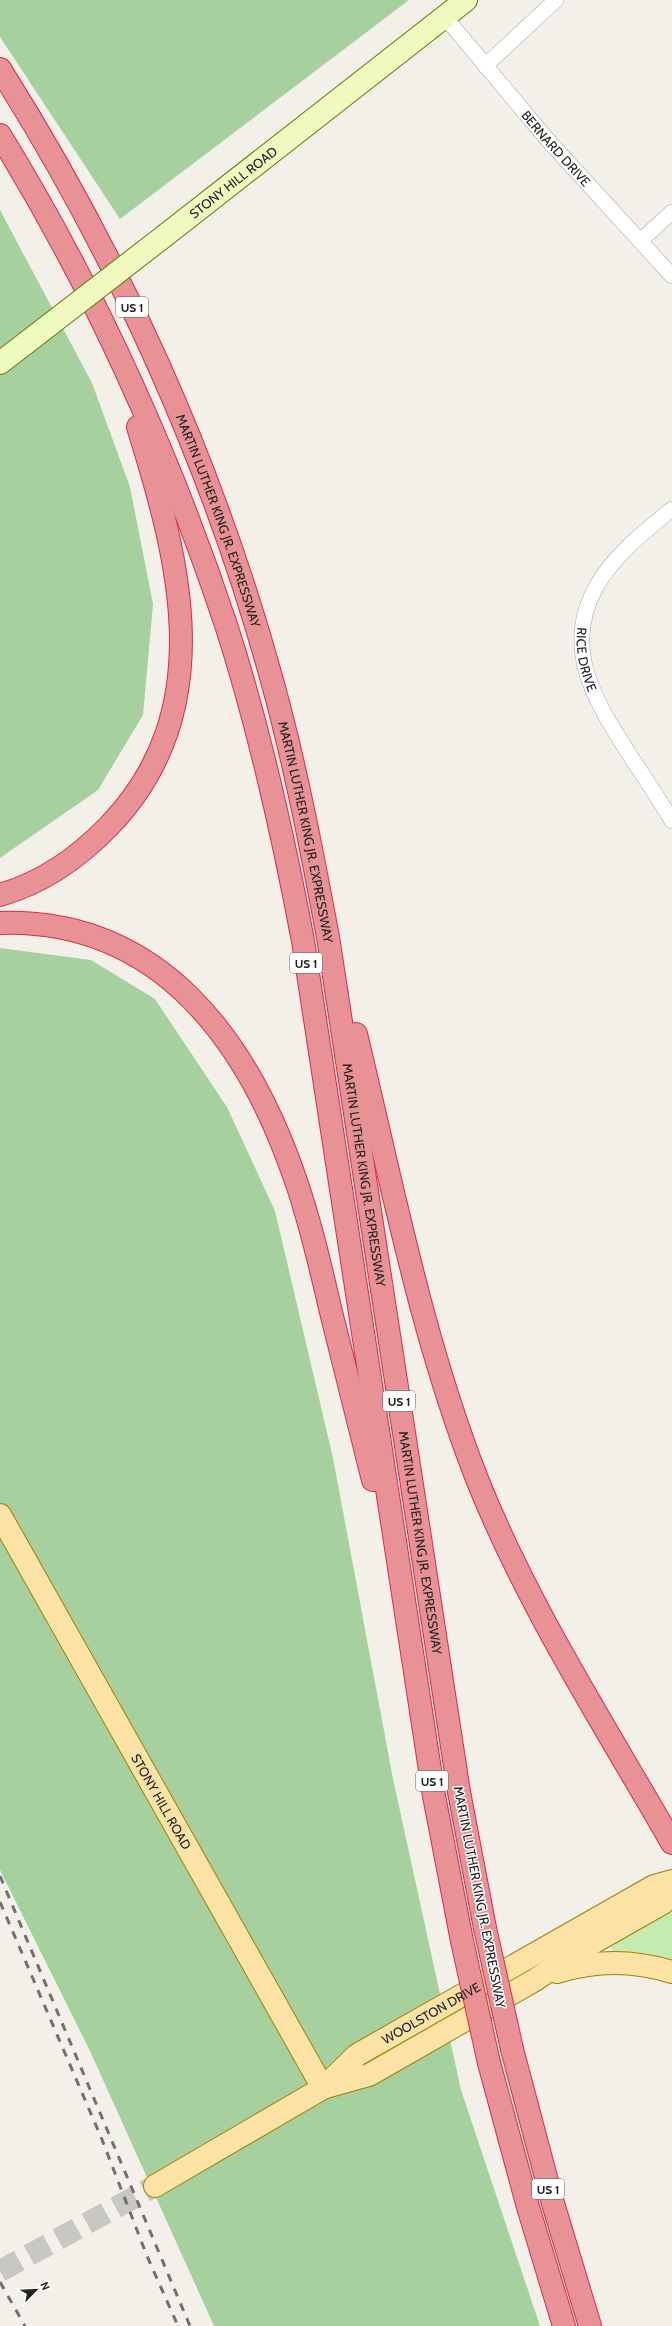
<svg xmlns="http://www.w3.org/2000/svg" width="672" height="2326" font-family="Cabin,sans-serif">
<rect width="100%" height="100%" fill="#f2f0e9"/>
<path fill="#c5ebb0" d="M672,1905V1964L614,1954L610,1944Z"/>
<g fill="#a6d19e">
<path d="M0,0H409L120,219L0,37Z"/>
<path d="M0,210L92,383L130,487L153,604L143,715L98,790L0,858Z"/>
<path d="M0,948L91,960L155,999L227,1107L275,1211L333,1458L393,1779L461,2090L540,2326H214L90,2051L0,1870Z"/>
</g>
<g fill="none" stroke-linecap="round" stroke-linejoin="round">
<path stroke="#c8c7c1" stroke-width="22" stroke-dasharray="22 11" stroke-linecap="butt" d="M0,2271L155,2186"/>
<defs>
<g id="street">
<path id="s1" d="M445,17L546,138L672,276"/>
<path d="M485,66L556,0"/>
<path d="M640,241L672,212"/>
<path id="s2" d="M672,509C645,531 613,556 596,587C561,650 597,704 631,757C645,778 659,799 672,821"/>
</g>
<g id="secondary">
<path id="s3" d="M167,234L466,0"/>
<path d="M0,363L26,343"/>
</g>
<g id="primary">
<path id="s4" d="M0,1515L323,2088"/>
<path d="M557,1972C595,1960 634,1960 672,1972"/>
<path d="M326,2087L369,2075L535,1980L575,1953L663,1903L672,1894"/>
<path id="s5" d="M155,2186L323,2088L357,2055L654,1886L672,1881"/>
</g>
<g id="highway">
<path id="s6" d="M0,69C120,259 214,468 273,684C296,768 312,852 328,937L459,1792L485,1928"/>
<path d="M0,135C95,290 170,456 227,628C260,731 283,835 303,941L434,1796L462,1941"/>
<path d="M0,895C42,883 79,857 109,826C220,711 180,562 138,427"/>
<path d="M0,923C162,918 250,1044 297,1184C311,1225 321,1269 331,1312C345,1368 359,1424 373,1480"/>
<path d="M356,1034C392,1183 421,1336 477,1479C528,1607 604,1724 672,1843"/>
<path d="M512,2049L552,2200L590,2326"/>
<path d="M489,2063L528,2207L564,2326"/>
</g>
</defs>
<use href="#street" stroke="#a9a9a9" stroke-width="16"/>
<use href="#secondary" stroke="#607e04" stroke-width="24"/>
<use href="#primary" stroke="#a08100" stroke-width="24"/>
<use href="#highway" stroke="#dd294e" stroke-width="24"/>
<use href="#street" stroke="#fff" stroke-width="15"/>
<use href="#secondary" stroke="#effabf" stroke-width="22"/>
<use href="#primary" stroke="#fce2a4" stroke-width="22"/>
<use href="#highway" stroke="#e89296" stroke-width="22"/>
<g stroke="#707070" stroke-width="3" stroke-dasharray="8 8" stroke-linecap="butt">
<path d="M0,1876L190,2326"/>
<path d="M0,1902L101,2137L147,2256L178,2326"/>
<path d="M0,2282L25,2326"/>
</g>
<defs>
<path id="secondary-bridge" d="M26,343L167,234"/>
<g id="highway-bridge">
<path d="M485,1928L512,2049"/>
<path d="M462,1941L489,2063"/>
</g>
</defs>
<use href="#secondary-bridge" stroke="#607e04" stroke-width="24" stroke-linecap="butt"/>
<use href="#highway-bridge" stroke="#dd294e" stroke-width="24" stroke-linecap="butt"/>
<use href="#secondary-bridge" stroke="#effabf" stroke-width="22"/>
<use href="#highway-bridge" stroke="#e89296" stroke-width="22"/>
</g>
<g text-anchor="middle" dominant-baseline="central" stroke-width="3" stroke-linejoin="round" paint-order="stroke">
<g fill="#fff" stroke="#646464" stroke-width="1">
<rect x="116" y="297" width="32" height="20" rx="3"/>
<rect x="290" y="953" width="32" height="20" rx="3"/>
<rect x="383" y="1391" width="32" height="20" rx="3"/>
<rect x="416" y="1771" width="32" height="20" rx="3"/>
<rect x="532" y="2179" width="32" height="20" rx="3"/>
</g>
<g font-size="12" font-weight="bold" fill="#222">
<text x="132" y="307">US 1</text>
<text x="306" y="963">US 1</text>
<text x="399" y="1401">US 1</text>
<text x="432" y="1781">US 1</text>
<text x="548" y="2189">US 1</text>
</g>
<g font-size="13" fill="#222" stroke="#fff">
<text stroke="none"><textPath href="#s1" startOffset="172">BERNARD DRIVE</textPath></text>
<text stroke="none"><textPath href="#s3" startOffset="84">STONY HILL ROAD</textPath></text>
<text stroke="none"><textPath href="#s6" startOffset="503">MARTIN LUTHER KING JR. EXPRESSWAY</textPath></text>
<text stroke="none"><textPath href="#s2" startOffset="185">RICE DRIVE</textPath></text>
<text stroke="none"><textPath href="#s6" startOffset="827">MARTIN LUTHER KING JR. EXPRESSWAY</textPath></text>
<text stroke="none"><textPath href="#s6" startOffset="1175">MARTIN LUTHER KING JR. EXPRESSWAY</textPath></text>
<text stroke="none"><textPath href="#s6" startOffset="1547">MARTIN LUTHER KING JR. EXPRESSWAY</textPath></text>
<text stroke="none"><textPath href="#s4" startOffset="329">STONY HILL ROAD</textPath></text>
<text transform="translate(480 1897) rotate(79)">MARTIN LUTHER KING JR. EXPRESSWAY</text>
<text stroke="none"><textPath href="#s5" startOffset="327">WOOLSTON DRIVE</textPath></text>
</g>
</g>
<g transform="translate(36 2290) rotate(66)" stroke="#ffffff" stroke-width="3" paint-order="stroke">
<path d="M0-3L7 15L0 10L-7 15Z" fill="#222222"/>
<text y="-6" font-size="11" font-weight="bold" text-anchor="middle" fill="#222222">N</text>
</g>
</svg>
